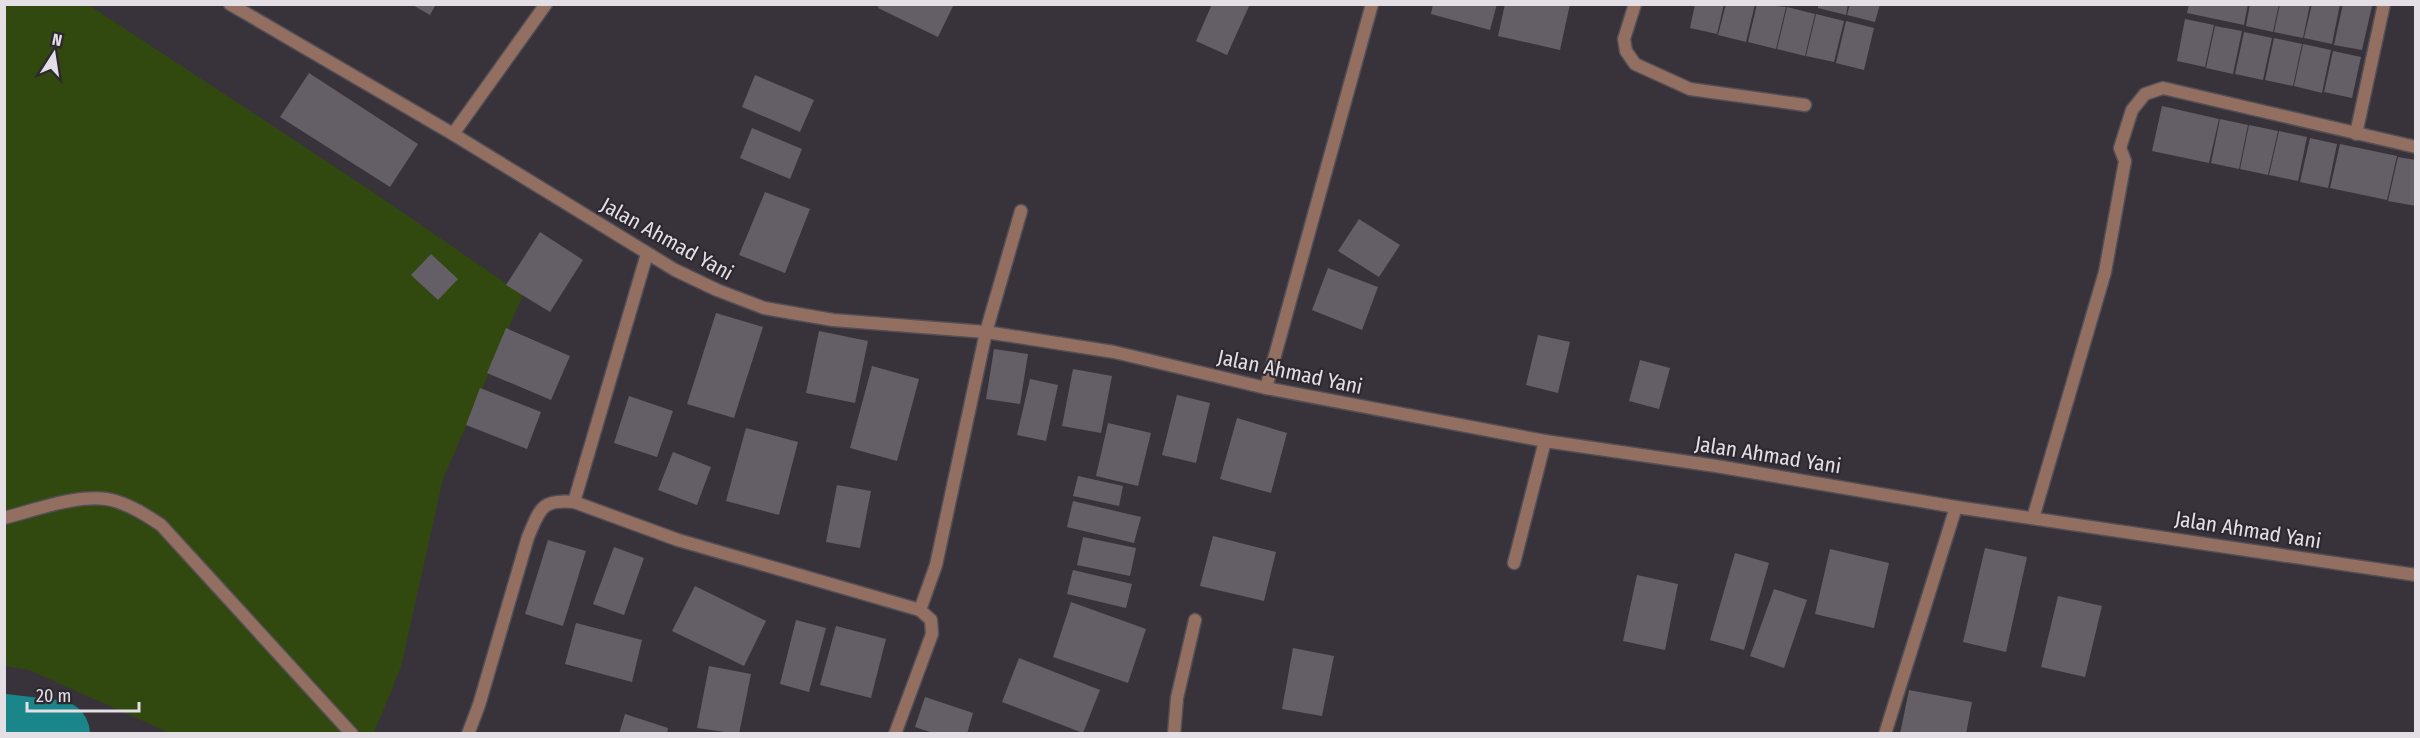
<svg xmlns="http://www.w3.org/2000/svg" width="2420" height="738" font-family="'Fira Sans Condensed',sans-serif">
<rect width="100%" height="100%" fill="#38333b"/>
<path fill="#31480e" d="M4,5H89L367,188L523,295L443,479L401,667L374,733H170L29,670L5,666Z"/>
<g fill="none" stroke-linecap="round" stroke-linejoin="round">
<path stroke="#1b8689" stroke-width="68" d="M4,728L56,734"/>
</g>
<g fill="#645e67">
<path d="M411,4H436L430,15Z"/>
<path d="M879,4H954L938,37L878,8Z"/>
<path d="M1212,4H1250L1227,55L1196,41Z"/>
<path d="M1433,4H1497L1490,30L1431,14Z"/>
<path d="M1505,4H1570L1560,50L1498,36Z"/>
<path d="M1695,4H1724L1717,34L1690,28Z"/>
<path d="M1726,4H1755L1746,42L1718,35Z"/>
<path d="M1757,4L1786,7L1776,49L1748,42Z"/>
<path d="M1818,4H1848L1846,15L1818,8Z"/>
<path d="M1850,4H1880L1875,22L1847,15Z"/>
<path d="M2189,4H2248L2244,25L2187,13Z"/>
<path d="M2250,4H2279L2273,32L2246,26Z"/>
<path d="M2280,4H2310L2303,38L2274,32Z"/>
<path d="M2312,4H2340L2332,44L2304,38Z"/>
<path d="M2343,4L2372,6L2362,50L2334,45Z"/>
<path d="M1787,7L1815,14L1805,56L1777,49Z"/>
<path d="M1816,14L1844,21L1834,62L1806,56Z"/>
<path d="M2185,19L2214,25L2205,67L2177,61Z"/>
<path d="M1846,21L1874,28L1864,70L1836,63Z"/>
<path d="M2215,26L2242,31L2233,74L2206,68Z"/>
<path d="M2244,32L2272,38L2263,80L2235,74Z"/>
<path d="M2274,38L2302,44L2293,86L2265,80Z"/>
<path d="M2303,44L2331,50L2322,93L2294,86Z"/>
<path d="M2333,51L2361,57L2352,98L2324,92Z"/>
<path d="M309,73L418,144L390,187L280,117Z"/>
<path d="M755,75L814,100L800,132L742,107Z"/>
<path d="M2162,106L2219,119L2209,163L2152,151Z"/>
<path d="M2220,119L2248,125L2239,169L2211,163Z"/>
<path d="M2249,125L2278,131L2268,175L2240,169Z"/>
<path d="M752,128L802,149L790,179L740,158Z"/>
<path d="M2279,131L2307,137L2298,181L2269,175Z"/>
<path d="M2310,138L2337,144L2328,188L2300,182Z"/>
<path d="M2340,144L2397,156L2387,200L2330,188Z"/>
<path d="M2398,157L2416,160V206L2388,201Z"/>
<path d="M765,192L810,209L785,273L739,255Z"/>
<path d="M1359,219L1400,245L1379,277L1338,251Z"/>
<path d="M540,232L583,260L550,312L506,285Z"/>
<path d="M431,254L458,279L438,300L411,275Z"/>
<path d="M1328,268L1378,287L1362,330L1312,310Z"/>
<path d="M716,313L763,327L734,418L687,404Z"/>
<path d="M506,328L570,356L551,400L487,373Z"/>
<path d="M819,331L868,341L855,403L806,393Z"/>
<path d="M1538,335L1570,342L1558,393L1526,385Z"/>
<path d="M994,349L1028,354L1020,404L986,399Z"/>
<path d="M1640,360L1670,368L1659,409L1629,401Z"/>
<path d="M872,366L919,379L897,461L850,448Z"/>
<path d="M1073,369L1112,376L1101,433L1062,426Z"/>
<path d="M1030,379L1058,385L1046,441L1017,435Z"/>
<path d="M480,388L541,412L527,449L466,425Z"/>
<path d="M1177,395L1210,403L1196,463L1162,455Z"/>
<path d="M629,396L673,411L657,457L614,443Z"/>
<path d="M1237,418L1287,433L1271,493L1220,479Z"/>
<path d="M1108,423L1151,433L1138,486L1096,476Z"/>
<path d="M746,428L798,442L779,515L726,501Z"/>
<path d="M673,452L711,467L697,505L658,490Z"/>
<path d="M1078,476L1123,486L1119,506L1073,496Z"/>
<path d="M837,485L871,491L860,548L826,542Z"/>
<path d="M1073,501L1141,517L1134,543L1067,527Z"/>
<path d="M1213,536L1276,552L1264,601L1200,586Z"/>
<path d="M1083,537L1136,548L1130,576L1077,565Z"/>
<path d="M548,540L586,551L563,626L525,614Z"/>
<path d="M614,547L644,558L624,615L593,604Z"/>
<path d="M1985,548L2027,557L2006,652L1963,642Z"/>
<path d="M1830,549L1889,563L1874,628L1815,614Z"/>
<path d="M1735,553L1769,563L1744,650L1710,640Z"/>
<path d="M1073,570L1132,584L1126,608L1067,594Z"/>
<path d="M1637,575L1678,584L1665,650L1623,641Z"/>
<path d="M695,586L766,621L744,666L672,631Z"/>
<path d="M1774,589L1807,600L1784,668L1750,656Z"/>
<path d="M2058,596L2102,606L2085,677L2041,667Z"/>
<path d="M1071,602L1146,629L1128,683L1053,657Z"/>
<path d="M796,620L826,628L809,692L780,684Z"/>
<path d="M576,623L642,640L632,682L565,664Z"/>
<path d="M836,626L886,639L871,698L820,685Z"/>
<path d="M1293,648L1334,656L1322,716L1282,709Z"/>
<path d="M1019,658L1100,690L1083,733L1002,702Z"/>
<path d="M709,666L751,674L739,734L697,728Z"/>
<path d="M1909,690L1972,702L1966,734H1900Z"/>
<path d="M925,697L973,713L967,734H936L915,727Z"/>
<path d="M625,714L668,728L667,734H619Z"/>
</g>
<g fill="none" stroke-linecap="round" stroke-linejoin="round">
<defs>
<g id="minor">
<path d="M1635,4L1624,39L1626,51L1635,64L1690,89L1805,105"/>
<path d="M453,134L546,4"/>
<path d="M2356,134L2384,4"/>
<path d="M1266,388L1372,4"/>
<path d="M574,502L678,540L920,610"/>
<path d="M4,518C35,510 86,491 115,501C132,506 146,515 161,525L352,734"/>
<path d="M2033,518L2105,272L2125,161L2120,148L2132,110L2145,94L2163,88L2416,147"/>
<path d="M1514,563L1545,441"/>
<path d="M468,734L479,705L528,537C540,509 541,499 574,502L647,254"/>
<path d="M895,734L932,634L931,620L920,610L936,565L986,332L1021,211"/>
<path d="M1174,734L1177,698L1195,620"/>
<path d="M1885,734L1956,507"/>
</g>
<path id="tertiary" d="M230,4L453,134L675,270L717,290L764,308L833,320L986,332L1114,352L1266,388L1545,441L1716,466L1956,507L2416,575"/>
</defs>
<use href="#minor" stroke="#534f56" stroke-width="15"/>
<use href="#tertiary" stroke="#534f56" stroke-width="15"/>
<use href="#minor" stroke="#936f62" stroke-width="12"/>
<use href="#tertiary" stroke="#936f62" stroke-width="12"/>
</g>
<g text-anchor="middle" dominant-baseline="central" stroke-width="4.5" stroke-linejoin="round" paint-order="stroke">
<g font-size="21" fill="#e3dfe5" stroke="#2e2931">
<text transform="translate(667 239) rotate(29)">Jalan Ahmad Yani</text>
<text transform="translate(1290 372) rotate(12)">Jalan Ahmad Yani</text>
<text transform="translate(1768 455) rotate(9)">Jalan Ahmad Yani</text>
<text transform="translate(2248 530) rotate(9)">Jalan Ahmad Yani</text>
</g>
</g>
<rect width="2420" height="738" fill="none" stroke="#e3dfe5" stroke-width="12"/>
<g transform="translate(54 54) rotate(12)" stroke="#2e2931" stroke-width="4.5" paint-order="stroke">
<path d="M0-4.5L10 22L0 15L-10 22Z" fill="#e3dfe5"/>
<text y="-9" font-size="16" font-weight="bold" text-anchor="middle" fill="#e3dfe5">N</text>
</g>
<path d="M27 702v9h112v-9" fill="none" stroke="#e3dfe5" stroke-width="3"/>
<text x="36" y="702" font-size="18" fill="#e3dfe5" stroke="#2e2931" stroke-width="4.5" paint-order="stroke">20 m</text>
</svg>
